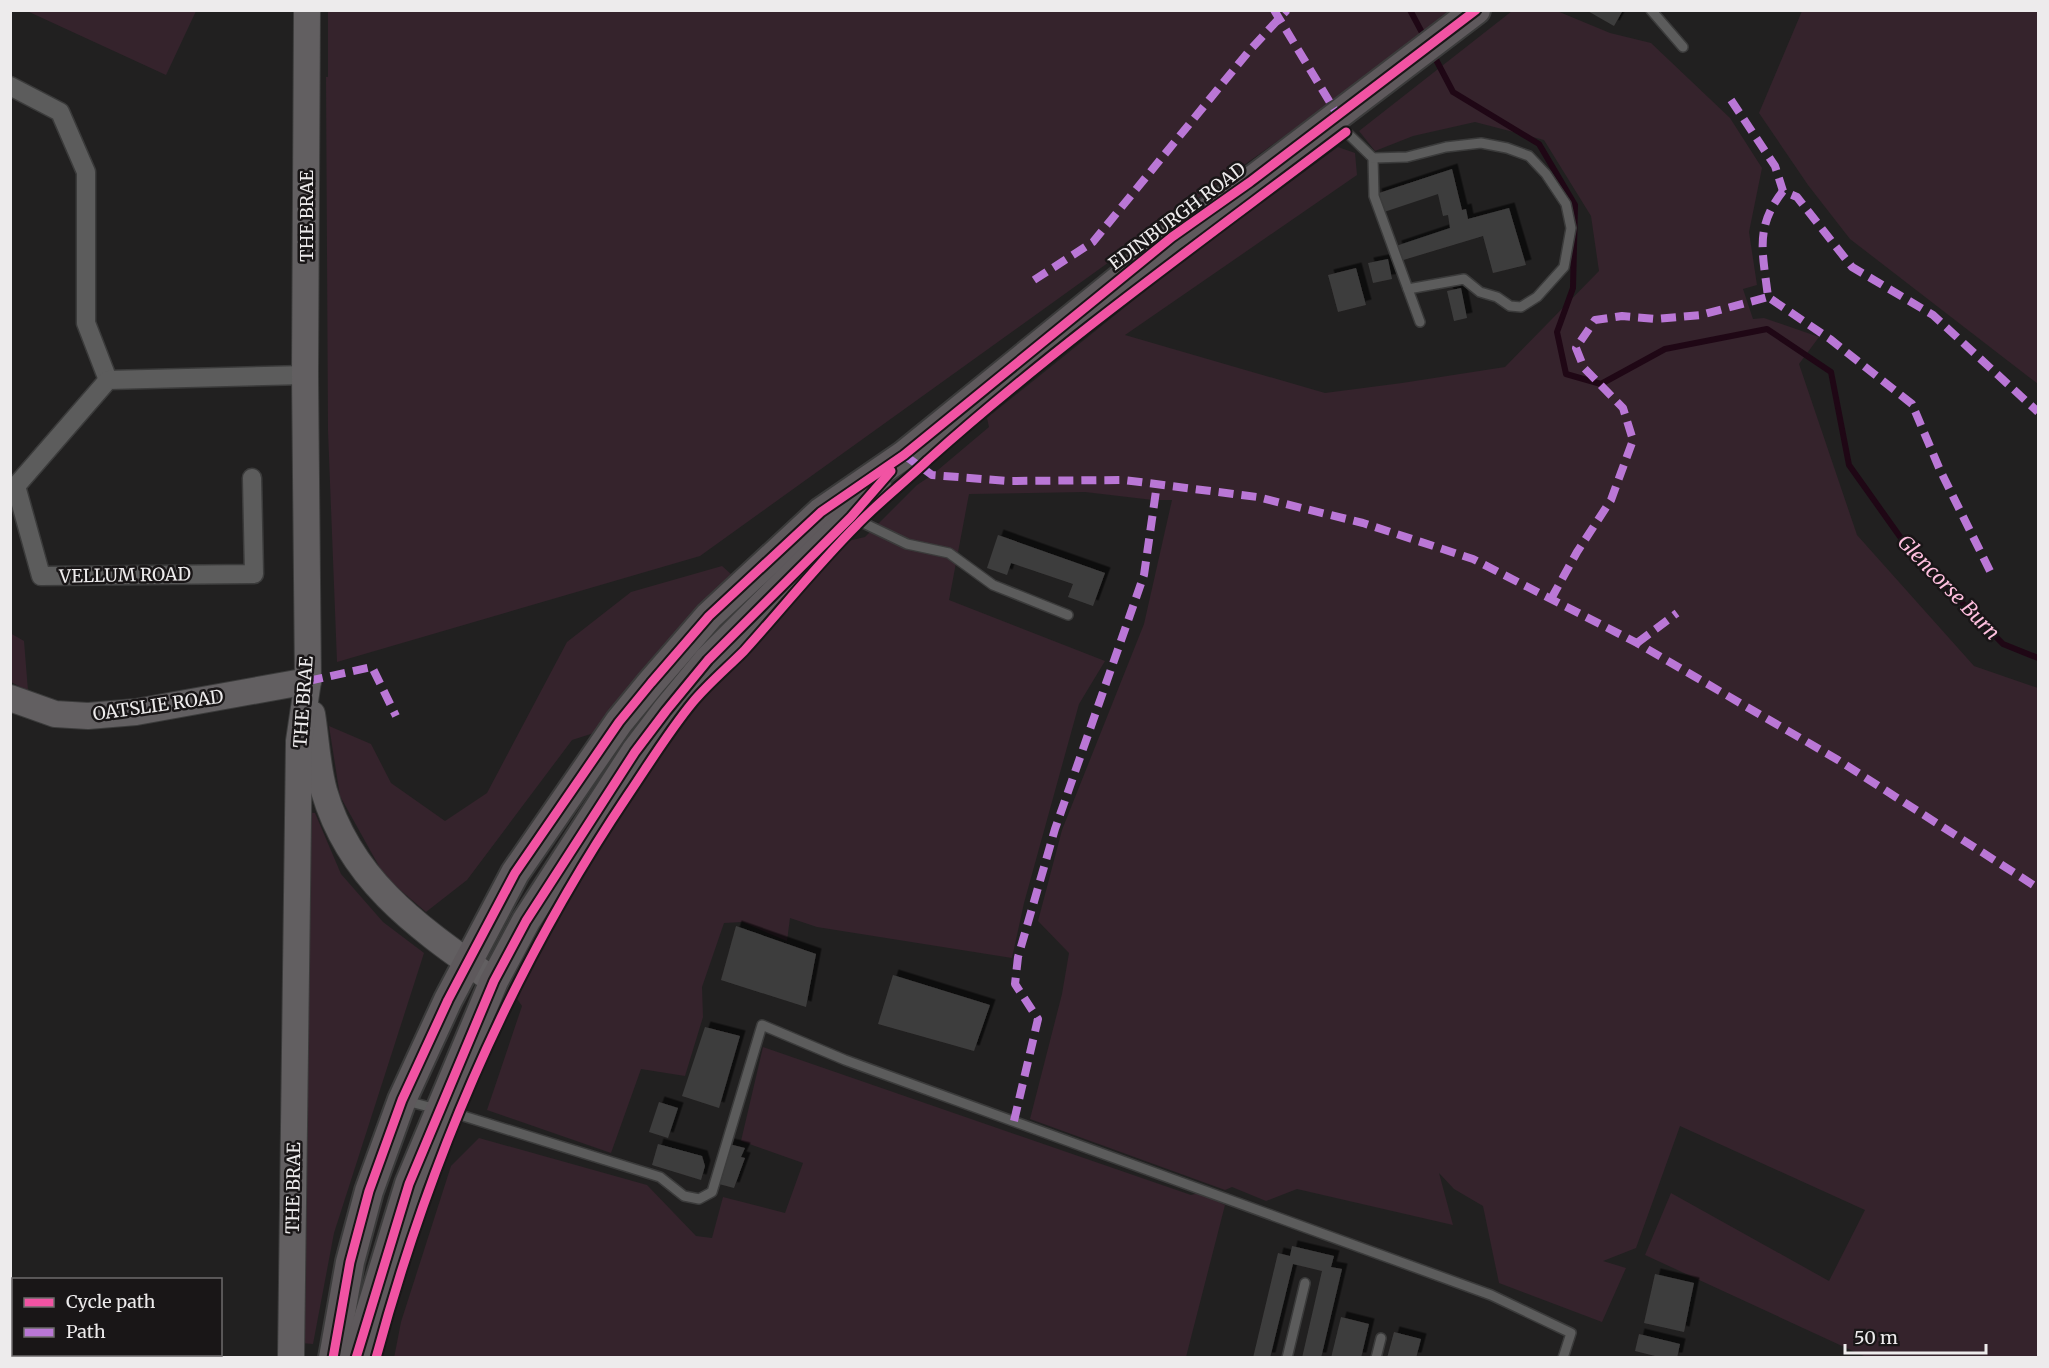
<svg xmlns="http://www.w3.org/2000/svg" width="2049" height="1368" font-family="Merriweather,serif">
<defs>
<filter id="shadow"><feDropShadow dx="5.5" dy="-5.5" stdDeviation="0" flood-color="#0009"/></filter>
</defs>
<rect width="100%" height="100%" fill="#212020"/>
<g fill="#35232c">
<path d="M27,11H196L166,75Z"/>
<path d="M328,11H1453L1329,104L700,556L337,662L328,431L326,77H328Z"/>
<path d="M1512,11H1557L1610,33L1651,43L1730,118L1762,168L1749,232L1757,285L1743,289L1753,319L1764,318L1819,337L1799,364L1857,535L1974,666L2038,688V1357H1866L1645,1255L1671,1193L1829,1281L1865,1210L1680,1126L1636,1248L1603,1261L1626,1268L1602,1322L1499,1283L1483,1206L1454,1189L1439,1173L1453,1225L1297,1189L1266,1201L1232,1187L1225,1190L1030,1119L1062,994L1069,953L1038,921L1062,830L1144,624L1172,500H1153L1085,492L969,494L949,600L1105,661L1079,704L1024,903L1012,958L817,927L790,918L787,941L742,922L724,923L702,987L703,1017L685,1076L641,1069L611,1153L487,1110L522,1006L515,996L584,858L699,696L744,660L771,611L835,544L865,537L917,485L932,475L989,427L987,418L1186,258L1338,147L1355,153L1357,175L1125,335L1325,393L1402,383L1505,367L1599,271L1591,216L1544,140L1475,122L1413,136L1375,151L1359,131Z"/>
<path d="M1802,11H2038V384L1850,239L1808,185L1759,113Z"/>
<path d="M722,566L732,575L597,732L572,740L467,880L426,912L385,877L340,796L329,726L371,744L391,783L445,821L487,793L567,642L631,592Z"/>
<path d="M10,633L24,641L28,691L11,682Z"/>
<path d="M306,812L315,813L341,874L383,922L424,953L334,1233L313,1344L301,1343Z"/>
<path d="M763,1047L1191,1195L1199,1193L1225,1205L1186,1357L394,1358L401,1322L451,1166L479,1138L647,1185L696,1236L712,1238L723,1197L785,1213L803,1163L741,1141Z"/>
</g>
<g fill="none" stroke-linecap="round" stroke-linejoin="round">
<g stroke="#1f0715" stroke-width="6">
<path d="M1410,10L1426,40"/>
<path d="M1432,52L1453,92L1539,144L1575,205L1573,288L1557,332L1566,374L1601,384L1665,349L1767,329L1831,372L1849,465L1908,548L2003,644L2038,658"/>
</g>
</g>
<g fill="#3e3d3d" filter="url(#shadow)">
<path d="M1586,10H1623L1614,26Z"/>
<path d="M1452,169L1462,210L1466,209L1468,219L1509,208L1526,265L1493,273L1483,236L1400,261L1396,246L1450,228L1448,215L1443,216L1438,194L1381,213L1376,194Z"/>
<path d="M1388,259L1392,279L1373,283L1368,263Z"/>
<path d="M1356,268L1366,305L1338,312L1328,275Z"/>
<path d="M1461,288L1467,318L1454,321L1447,291Z"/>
<path d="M998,535L1105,573L1093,606L1068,597L1073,584L1011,563L1007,575L987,568Z"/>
<path d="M736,926L816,954L806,1007L721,980Z"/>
<path d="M893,975L990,1005L974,1051L878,1024Z"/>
<path d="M705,1027L740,1036L719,1108L682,1096Z"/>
<path d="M659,1102L678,1108L668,1138L649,1132Z"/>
<path d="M658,1144L702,1156L705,1166L701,1180L652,1165Z"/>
<path d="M729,1144L745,1148L741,1157L745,1158L734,1188L719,1184L726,1163L722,1162Z"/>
<path d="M1292,1246L1334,1256L1331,1267L1342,1269L1321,1358H1302L1322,1271L1293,1264L1270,1358H1253L1278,1253L1290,1256Z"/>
<path d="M1655,1274L1694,1283L1684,1332L1644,1323Z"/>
<path d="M1341,1317L1369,1324L1361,1358H1331Z"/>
<path d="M1394,1332L1421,1339L1416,1358H1387Z"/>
<path d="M1639,1334L1680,1344L1677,1358H1663L1635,1351Z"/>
</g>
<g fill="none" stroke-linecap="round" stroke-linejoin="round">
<defs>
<g id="lane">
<path d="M1651,10L1683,47"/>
<path d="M1336,122L1373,158L1374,196L1420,322"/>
<path d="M1373,158L1407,157L1446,147L1481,143L1507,148L1529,156L1546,174L1566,204L1571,228L1564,267L1537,297L1521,307L1510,306L1497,297L1480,292L1464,279L1408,289"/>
<path d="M853,518L907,544L949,553L993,585L1068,615"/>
<path d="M406,1101L457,1114L660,1177L684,1196L699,1199L712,1192L762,1025L845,1060L1491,1295L1571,1333L1563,1358"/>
<path d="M1287,1358L1305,1283"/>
<path d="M1376,1358L1381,1338"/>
</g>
<g id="street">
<path d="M10,86L60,112L86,172V323L108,380"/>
<path d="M252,478L254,574L41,576L16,486L108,380L305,375"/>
</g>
<g id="secondary">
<path d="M10,698L55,714L88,716L136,712L308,681"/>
<path d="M312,714C316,739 317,766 324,791C351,883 421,929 494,981"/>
<path d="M291,1358L299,741L308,681L305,375L307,10"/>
</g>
<g id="primary">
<path d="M333,1358L350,1262L369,1191L402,1100L448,1000L515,873L619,722L651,683L709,616L821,512L904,455L1172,237L1250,182L1476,10"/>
<path d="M356,1358L409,1184L494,981L526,921L635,752L666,711L708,660L851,517L877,486"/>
</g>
</defs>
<use href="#lane" stroke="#3b3b3b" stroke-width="12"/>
<use href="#street" stroke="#3b3b3b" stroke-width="21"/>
<use href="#secondary" stroke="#3b3b3b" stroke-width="28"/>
<use href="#primary" stroke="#3b3b3b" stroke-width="32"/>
<use href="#lane" stroke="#5c5c5c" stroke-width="9"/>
<use href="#street" stroke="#5c5c5c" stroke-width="18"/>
<use href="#secondary" stroke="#625f61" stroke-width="26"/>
<use href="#primary" stroke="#5e595c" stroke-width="28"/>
<g stroke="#ba77d6" stroke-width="8" stroke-dasharray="15 8" stroke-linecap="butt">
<path d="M1274,10L1337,114"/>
<path d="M1731,100L1775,166L1783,191L1797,197L1852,267L1933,315L2038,412"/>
<path d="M1783,191C1754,228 1763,253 1768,297L1830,339L1912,404L1940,470L1990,571"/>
<path d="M1034,280L1093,242L1249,51L1287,10"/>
<path d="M904,455L932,475L1008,481L1124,480L1257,497L1363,523L1473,559L1637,643L1838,760L2038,888"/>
<path d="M1551,599L1577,552L1611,500L1633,440L1623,408L1584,368L1576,348L1595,320L1622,316L1656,319L1701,315L1768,297"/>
<path d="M1637,643L1677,613"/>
<path d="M308,681L372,667L396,716"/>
<path d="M1014,1121L1038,1019L1015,984L1018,957L1055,829L1144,575L1157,484"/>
</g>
<defs>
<g id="cycleway">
<path d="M333,1358L350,1262L369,1191L402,1100L448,1000L515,873L619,722L651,683L709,616L821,512L904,455L1172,237L1250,182L1476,10"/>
<path d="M356,1358L409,1184L494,981L526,921L635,752L666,711L708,660L851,517L891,471"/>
<path d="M376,1358C430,1158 513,966 628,795C649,764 669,731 693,702C708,684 727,668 744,651C782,609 817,565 857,525C879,502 905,482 928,460C1060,342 1205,239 1346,132"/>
</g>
</defs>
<use href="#cycleway" stroke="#191617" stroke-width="13"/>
<use href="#cycleway" stroke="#f153a3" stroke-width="9"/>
</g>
<g text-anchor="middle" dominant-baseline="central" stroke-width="5" stroke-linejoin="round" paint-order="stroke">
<g font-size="18" fill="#edebec" stroke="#191617">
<text transform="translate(306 216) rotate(-90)">THE BRAE</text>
<text transform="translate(1177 216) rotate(-37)">EDINBURGH ROAD</text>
<text transform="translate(125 575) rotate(-1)">VELLUM ROAD</text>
<text transform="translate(303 702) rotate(-86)">THE BRAE</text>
<text transform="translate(158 705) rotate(-8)">OATSLIE ROAD</text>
<text transform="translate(293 1188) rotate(-89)">THE BRAE</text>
</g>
<g font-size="20" font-style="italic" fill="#febfde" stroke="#191617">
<text transform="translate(1949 587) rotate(46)">Glencorse Burn</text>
</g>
</g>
<rect width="2049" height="1368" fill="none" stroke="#edebec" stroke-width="24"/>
<rect x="12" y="1278" width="210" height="78" fill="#191617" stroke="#6e6b6c" stroke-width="1.5"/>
<rect x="24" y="1298" width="30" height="9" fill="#f153a3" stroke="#6e6b6c" stroke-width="1.5"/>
<text x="66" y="1308" font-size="18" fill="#edebec">Cycle path</text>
<rect x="24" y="1328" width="30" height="9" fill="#ba77d6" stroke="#6e6b6c" stroke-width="1.5"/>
<text x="66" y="1338" font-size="18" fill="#edebec">Path</text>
<path d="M1845 1344v9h141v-9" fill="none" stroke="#edebec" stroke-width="3"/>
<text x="1854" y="1344" font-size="18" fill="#edebec" stroke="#191617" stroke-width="4.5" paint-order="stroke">50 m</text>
</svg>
